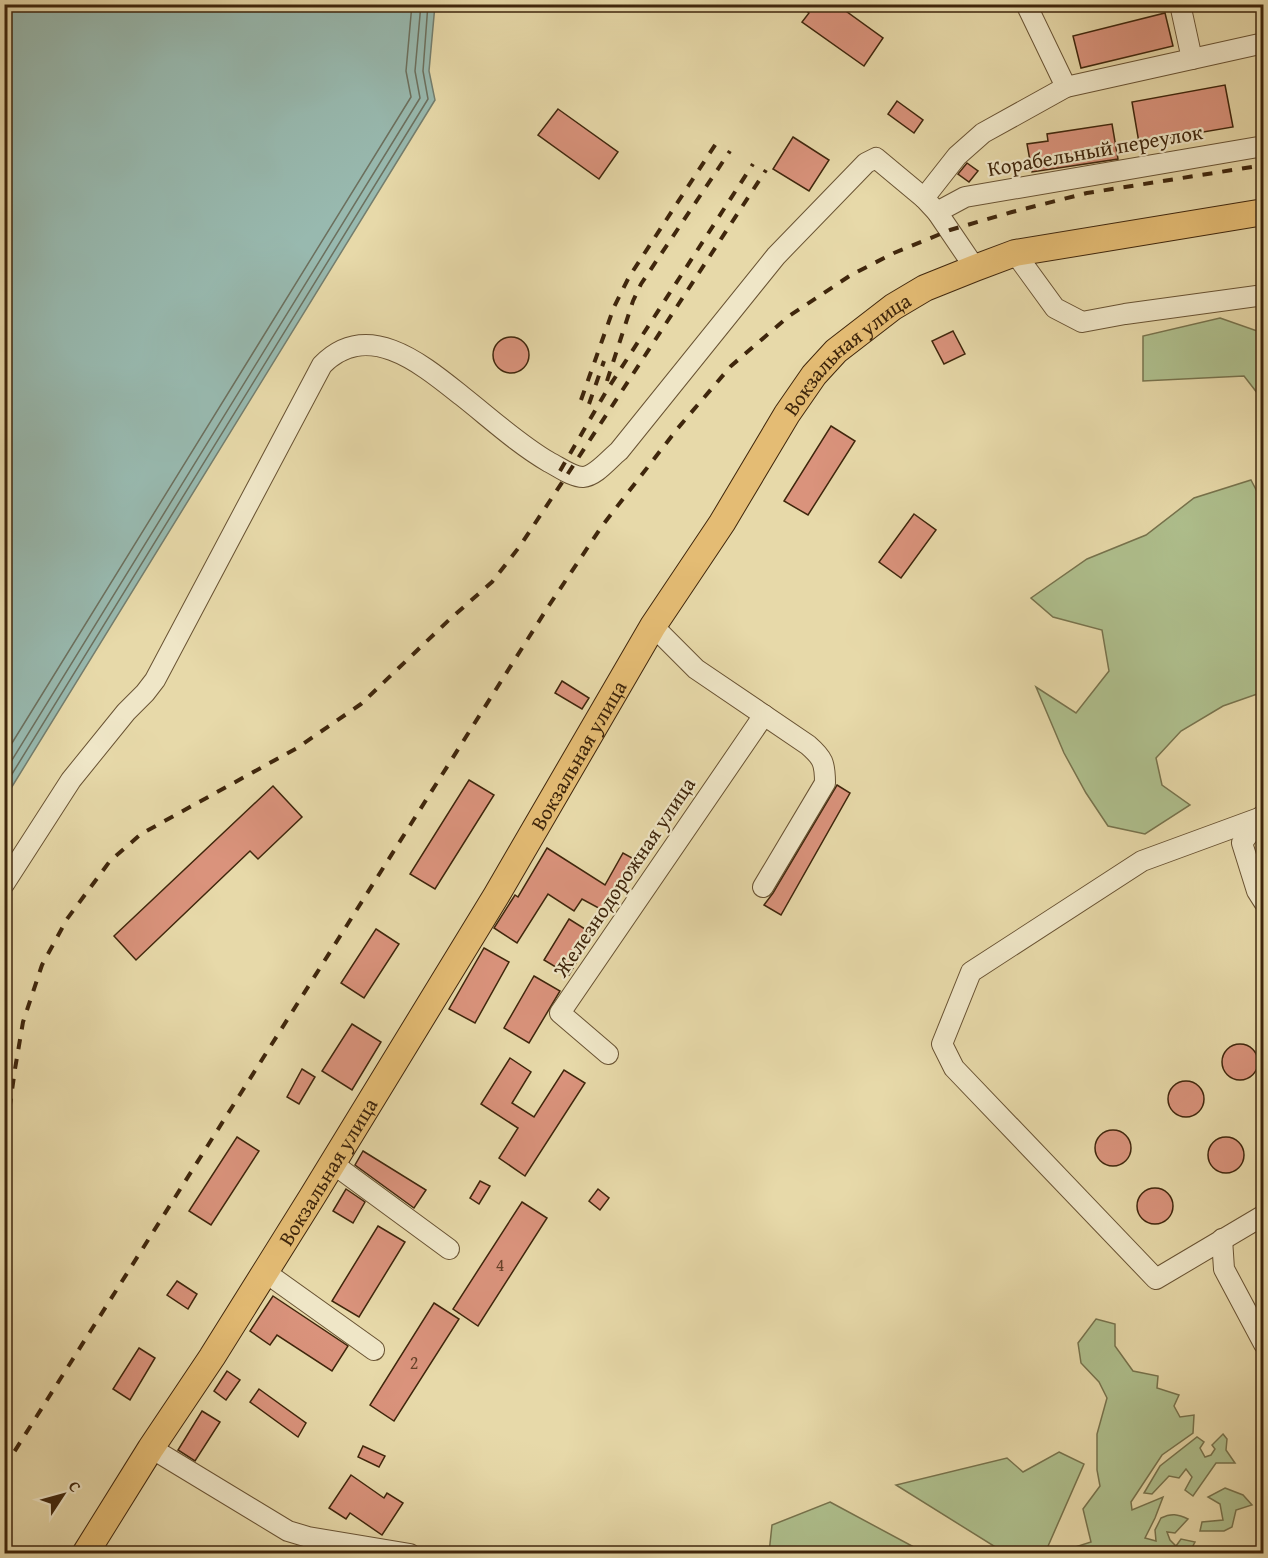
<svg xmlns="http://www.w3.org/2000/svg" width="1268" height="1558" font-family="'Gentium Book Plus',serif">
<rect width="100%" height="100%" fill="#e7d9a9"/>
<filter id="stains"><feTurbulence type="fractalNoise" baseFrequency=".00333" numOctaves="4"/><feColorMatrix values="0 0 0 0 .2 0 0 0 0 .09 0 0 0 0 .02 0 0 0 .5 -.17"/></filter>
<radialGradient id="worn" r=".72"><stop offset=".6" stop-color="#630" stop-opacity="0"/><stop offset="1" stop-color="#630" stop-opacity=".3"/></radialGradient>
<g fill="#afc08e" stroke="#77734d" stroke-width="1.5">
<path d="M1220,318L1263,333V404L1258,394L1244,376L1143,381V336Z"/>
<path d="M1251,480L1263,503V692L1223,706L1181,731L1156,758L1162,785L1190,805L1145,834L1108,826L1086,793L1064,753L1036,687L1076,713L1109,671L1102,630L1053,617L1031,598L1087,559L1146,535L1194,498Z"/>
<path d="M1096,1319L1115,1324V1346L1133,1371L1158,1376L1157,1388L1179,1395L1174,1406L1180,1417L1194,1415L1193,1433L1162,1455L1131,1502L1132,1510L1163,1497L1155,1518L1145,1538L1156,1541L1155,1530L1161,1518C1171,1513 1178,1514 1188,1519L1175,1533L1167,1532L1170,1540L1176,1546L1181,1539L1195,1542L1189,1553L1119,1554L1116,1552L1114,1554L1073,1553L1075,1547L1091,1542L1083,1509L1100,1486L1097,1470V1434L1107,1398L1099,1382L1081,1363L1078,1343Z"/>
<path d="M1223,1434L1227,1439L1226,1450L1235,1463H1216L1193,1496L1185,1490L1192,1477L1186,1469L1179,1478L1169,1476L1152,1494L1144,1493L1160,1466L1197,1437L1204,1442L1200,1448L1205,1457L1211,1455L1215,1449L1212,1445Z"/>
<path d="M1059,1452L1084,1464L1045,1553H1005L896,1485L1007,1458L1023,1472Z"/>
<path d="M1225,1488L1243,1495L1252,1505L1236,1510L1232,1527L1224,1531H1200L1202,1522L1223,1520L1220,1504L1208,1497Z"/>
<path d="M830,1502L925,1553H769L772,1525Z"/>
</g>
<path fill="#98b9af" stroke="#747e6e" stroke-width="1.5" d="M5,4L435,5L429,71L435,100L5,798Z"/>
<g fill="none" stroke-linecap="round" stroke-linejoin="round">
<g stroke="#6c705e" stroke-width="1.5">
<path d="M4,756L411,97L406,71L412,4"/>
<path d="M4,773L420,98L415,71L421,4"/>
<path d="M4,787L428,99L423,71L428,4"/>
</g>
</g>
<g fill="#da937c" stroke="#3f260c" stroke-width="1.5">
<path d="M797,4H836L883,38L864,66L802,22L809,13Z"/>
<path d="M1165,13L1173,46L1081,68L1073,36Z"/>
<path d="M1225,85L1233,127L1139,143L1132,102Z"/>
<path d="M897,101L923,120L914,133L888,114Z"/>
<path d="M558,109L618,152L599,179L538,135Z"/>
<path d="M1112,124L1118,159L1032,172L1027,144L1048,141L1047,134Z"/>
<path d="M793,137L829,160L809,191L773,169Z"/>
<path d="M967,163L978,171L969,182L958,174Z"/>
<path d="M953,331L965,354L944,364L932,341Z"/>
<circle cx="511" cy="355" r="18"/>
<path d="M831,426L855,441L808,515L784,501Z"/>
<path d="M914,514L936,530L901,578L879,562Z"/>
<path d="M562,681L589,698L582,709L555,693Z"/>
<path d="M469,780L494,795L435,889L410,874Z"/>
<path d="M837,785L850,793L781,915L764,905L773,893Z"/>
<path d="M273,786L302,817L258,859L250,851L136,960L114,936Z"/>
<path d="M547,848L605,885L623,853L634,859L606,912L582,899L574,911L548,894L517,943L494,928L515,895L518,897Z"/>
<path d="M569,919L593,934L569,975L544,960Z"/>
<path d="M376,929L399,944L364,998L341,983Z"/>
<path d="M484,948L509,962L475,1023L449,1009Z"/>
<path d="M534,976L560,991L529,1043L504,1028Z"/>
<path d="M352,1024L381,1042L352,1090L322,1071Z"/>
<circle cx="1240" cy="1062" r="18"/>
<path d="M510,1058L531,1072L512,1103L534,1117L564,1070L585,1083L525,1176L499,1158L518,1128L481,1104Z"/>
<path d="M302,1069L315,1077L299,1104L287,1097Z"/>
<circle cx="1186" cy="1099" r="18"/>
<circle cx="1113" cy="1148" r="18"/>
<path d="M237,1137L259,1151L211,1225L189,1211Z"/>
<circle cx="1226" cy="1155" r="18"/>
<path d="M363,1151L426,1190L414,1208L355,1165Z"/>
<path d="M480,1181L490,1186L479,1204L470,1198Z"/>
<circle cx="1155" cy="1206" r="18"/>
<path d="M346,1189L365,1202L353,1223L333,1211Z"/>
<path d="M598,1189L609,1198L600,1210L589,1201Z"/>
<path d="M522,1202L547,1218L478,1326L453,1309Z"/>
<path d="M378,1226L405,1242L359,1317L332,1301Z"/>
<path d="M177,1281L197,1294L188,1309L167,1295Z"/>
<path d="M273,1296L348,1346L332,1371L277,1335L270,1345L250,1331Z"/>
<path d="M434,1303L459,1319L394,1421L370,1405Z"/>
<path d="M139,1348L155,1358L130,1400L113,1389Z"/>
<path d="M227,1371L240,1380L226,1400L214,1391Z"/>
<path d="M259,1389L306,1423L298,1437L250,1402Z"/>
<path d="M202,1411L220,1422L195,1461L178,1450Z"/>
<path d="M363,1446L385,1456L379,1467L358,1457Z"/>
<path d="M351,1475L384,1498L387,1493L403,1503L382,1535L350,1513L346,1519L329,1508Z"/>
</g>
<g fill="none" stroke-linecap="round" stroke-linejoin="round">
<defs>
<g id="minor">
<path d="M1026,4L1066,87"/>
<path d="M1180,4L1192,59"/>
<path d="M937,212L965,197L1264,146"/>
<path d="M1015,253L1055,308L1082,322L1125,314L1264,295"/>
<path d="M975,268L937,212L924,198L957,156L983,133L1066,87L1264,43"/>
<path d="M653,626L696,669L808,745C823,758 825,763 825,783L763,887"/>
<path d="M1262,816L1242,843L1257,891L1264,902"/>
<path d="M1262,817L1142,861L971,972L942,1044L954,1068L1156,1279L1264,1215"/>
<path d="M4,884L71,780L126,712L145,693L155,680L322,365C368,318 423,365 462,396C490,418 518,444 549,462C559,467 572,477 583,477C596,476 609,459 619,451L776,256L866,163L876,158L924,198"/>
<path d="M608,1054L560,1013L764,715"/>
<path d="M332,1163L449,1249"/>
<path d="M1222,1239L1224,1269L1264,1344"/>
<path d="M265,1272L374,1350"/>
<path d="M151,1448L288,1531L308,1537L410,1554"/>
</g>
<g id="major">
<path id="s1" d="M85,1554L151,1448L212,1357L312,1197L496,896L653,626L722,523L787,414L814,375L836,351L893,307L925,288L975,268L1015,253L1264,212"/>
</g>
</defs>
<use href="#minor" stroke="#695333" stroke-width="22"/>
<use href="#major" stroke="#3f260c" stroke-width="28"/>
<use href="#minor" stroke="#efe6c7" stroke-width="20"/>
<use href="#major" stroke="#e4bc74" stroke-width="26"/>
<g stroke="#3f260c" stroke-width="4" stroke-dasharray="10 10" stroke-linecap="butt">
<path d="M607,381L633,301L641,284L730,151"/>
<path d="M581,400L614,307L629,277L717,142"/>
<path d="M589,404L604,361"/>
<path d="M560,471L607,390L753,164"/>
<path d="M4,1148L15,1069L23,1022L42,965L67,919L110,861L141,834L297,748L361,704L450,619L492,582L520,546L569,472L766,170"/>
<path d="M4,1468L548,607L602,526L678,428L731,366L789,316L851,275L894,253L950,230L1012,212L1087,193L1264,165"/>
</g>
</g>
<g text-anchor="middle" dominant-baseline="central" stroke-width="4.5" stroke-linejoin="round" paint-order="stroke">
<g font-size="18" fill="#664128">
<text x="500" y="1264">4</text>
<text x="414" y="1362">2</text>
</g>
<g font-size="21" fill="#3f260c" stroke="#efe6c7">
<text transform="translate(1095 150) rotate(-10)">Корабельный переулок</text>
<text stroke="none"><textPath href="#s1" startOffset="1425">Вокзальная улица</textPath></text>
<text stroke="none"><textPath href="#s1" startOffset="939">Вокзальная улица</textPath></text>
<text transform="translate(624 877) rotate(-56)">Железнодорожная улица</text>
<text stroke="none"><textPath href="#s1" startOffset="453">Вокзальная улица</textPath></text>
</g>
</g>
<rect width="1268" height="1558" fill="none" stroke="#e7d9a9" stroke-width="24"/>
<rect x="6" y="6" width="1256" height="1546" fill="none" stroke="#3f260c" stroke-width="3"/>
<rect x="12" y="12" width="1244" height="1534" fill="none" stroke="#3f260c" stroke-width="1.5"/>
<g transform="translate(63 1495) rotate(54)" stroke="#efe6c7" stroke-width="4.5" paint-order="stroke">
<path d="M0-4.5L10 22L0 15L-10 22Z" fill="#3f260c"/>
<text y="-9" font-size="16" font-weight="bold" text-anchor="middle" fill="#3f260c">С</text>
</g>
<rect width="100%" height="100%" filter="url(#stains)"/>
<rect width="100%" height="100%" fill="url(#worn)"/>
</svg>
